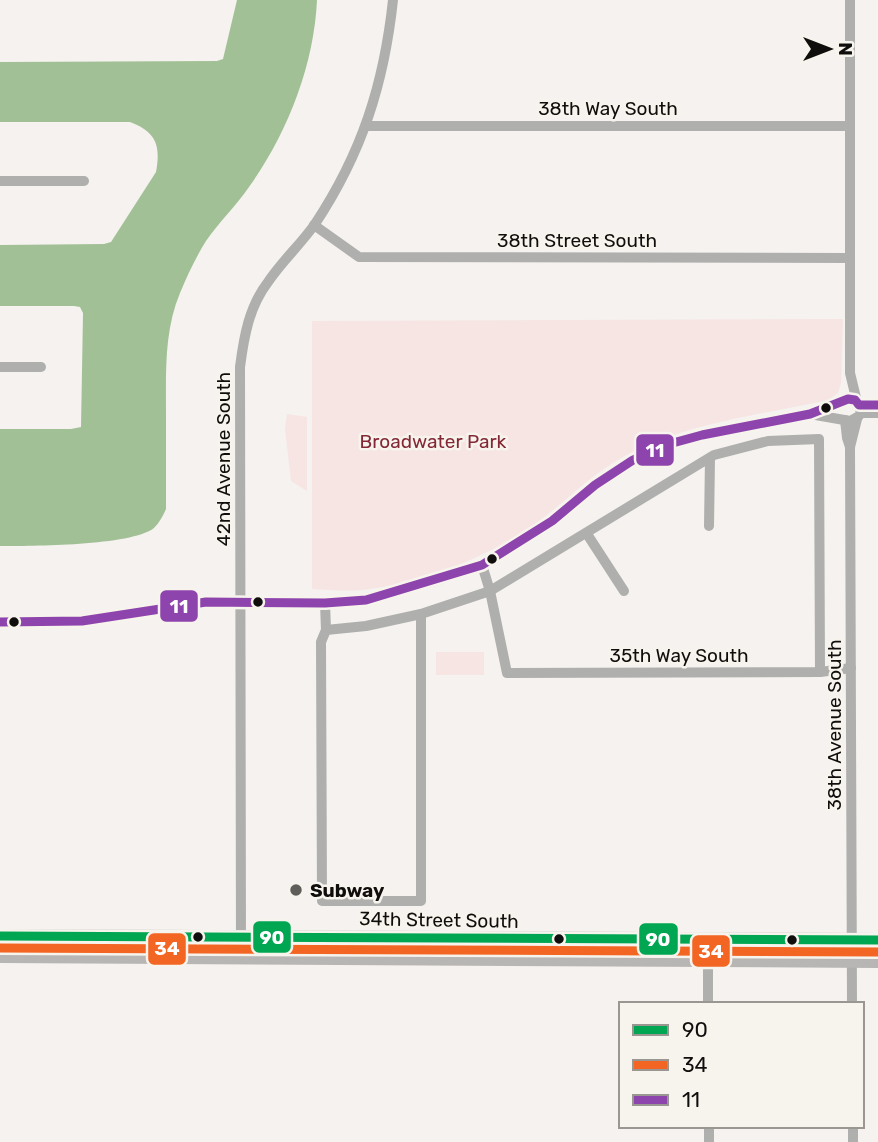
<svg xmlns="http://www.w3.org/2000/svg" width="878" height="1142" font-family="Rubik,sans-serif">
<rect width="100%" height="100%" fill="#f5f2ef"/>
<g fill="#f6e5e3">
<path d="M843,319L841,383L838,393L828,400C760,415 684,423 623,457C588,476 562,506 529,528C483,558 425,582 370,589C351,592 331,590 312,589V321Z"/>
<path d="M287,414L307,417V491L291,481L285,429Z"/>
<rect x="436" y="652" width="48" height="23"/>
</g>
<path fill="#a2c096" d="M237,0H317C314,66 287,134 249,187C236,206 219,222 206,241C196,257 187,276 180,293C164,331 166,373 166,414C166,445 166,477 166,509C163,516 159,523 154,528C131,546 31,546 0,546V429H71L81,427L83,313L80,307L74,306H0V245L104,244L111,242L156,172C161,145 156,132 130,122H0V62L217,61L223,59Z"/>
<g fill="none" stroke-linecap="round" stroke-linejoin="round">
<g stroke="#afafae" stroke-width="10">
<path d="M850,0V373L857,402"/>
<path d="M367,126H850"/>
<path d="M0,181H84"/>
<path d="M314,225L359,257L850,258"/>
<path d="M0,367H41"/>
<path d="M859,405H878"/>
<path d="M861,413H878"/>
<path d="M810,414L850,421L859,416"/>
<path d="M845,420L847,438L850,447"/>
<path d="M709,526L710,458"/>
<path d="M587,534L624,591"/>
<path d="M482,565L490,591L507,673L820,672L851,668"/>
<path d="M325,603L326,630L321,642L322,901H421V614"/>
<path d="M0,622L82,621L206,602L325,603L366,600L435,581L482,565L552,521L595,485L633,460L669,444L702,435L810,414L848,399L858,402L861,413"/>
<path d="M326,630L366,626L421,614L490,591L714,455L768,441L819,439L820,672"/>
<path d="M241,957L240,367C244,336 249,307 268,282C282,261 301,244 315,224C362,153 384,84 393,0"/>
<path d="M708,960V1004"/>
<path d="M852,1004L850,447L857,419"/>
<path d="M709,1126V1142"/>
<path d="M853,1126V1142"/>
</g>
<g stroke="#b8b6b4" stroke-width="14">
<path d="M0,936L878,940"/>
<path d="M0,956L878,961"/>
</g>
<defs>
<path id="bus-1" d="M0,936L878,940"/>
<path id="bus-2" d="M0,948L878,952"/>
<path id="bus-3" d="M0,622L82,621L206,602L325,603L366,600L482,565L552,521L595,485L633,460L669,444L702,435L810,414L848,399L855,400L859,405H878"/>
</defs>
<use href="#bus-1" stroke="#f7f3ed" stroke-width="14"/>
<use href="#bus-2" stroke="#f7f3ed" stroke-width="14"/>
<use href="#bus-3" stroke="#f7f3ed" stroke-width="14"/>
<use href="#bus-1" stroke="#00a651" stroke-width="9"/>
<use href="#bus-2" stroke="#f26522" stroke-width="9"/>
<use href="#bus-3" stroke="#8e44ad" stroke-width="9"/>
</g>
<g fill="#0f0e0c" stroke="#f7f3ed" stroke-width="2.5">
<circle cx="826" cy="408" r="6"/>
<circle cx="492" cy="559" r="6"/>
<circle cx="258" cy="602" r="6"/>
<circle cx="14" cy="622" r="6"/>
<circle cx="198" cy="937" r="6"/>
<circle cx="559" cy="939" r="6"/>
<circle cx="792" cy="940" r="6"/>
</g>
<circle fill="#605e5b" stroke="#f7f3ed" stroke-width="2.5" cx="296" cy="890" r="7"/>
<g text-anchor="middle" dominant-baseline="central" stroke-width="5" stroke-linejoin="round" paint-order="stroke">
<g font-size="19" fill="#0f0e0c" stroke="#f7f3ed">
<text x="608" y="108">38th Way South</text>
<text x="577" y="240">38th Street South</text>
<text transform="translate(223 459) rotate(-90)">42nd Avenue South</text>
<text x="679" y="655">35th Way South</text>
<text transform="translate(834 725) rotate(-90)">38th Avenue South</text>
<text transform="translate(439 920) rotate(1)">34th Street South</text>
</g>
<g font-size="19" fill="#852836" stroke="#f7f3ed">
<text x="433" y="441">Broadwater Park</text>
</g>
<g font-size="19" font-weight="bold" fill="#0f0e0c" stroke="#f7f3ed" text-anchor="start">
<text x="310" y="890">Subway</text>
</g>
</g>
<g stroke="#f7f3ed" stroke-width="2.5">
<rect x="635" y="433" width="40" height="34" rx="7" fill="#8e44ad"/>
<rect x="159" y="589" width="40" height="34" rx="7" fill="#8e44ad"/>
<rect x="252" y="920" width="40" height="34" rx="7" fill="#00a651"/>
<rect x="638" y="922" width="41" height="34" rx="7" fill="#00a651"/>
<rect x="147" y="932" width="40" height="34" rx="7" fill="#f26522"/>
<rect x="691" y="934" width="40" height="34" rx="7" fill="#f26522"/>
</g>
<g font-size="19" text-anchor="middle" font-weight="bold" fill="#fff">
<text x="655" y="457">11</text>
<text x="179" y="613">11</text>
<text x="272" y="944">90</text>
<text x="658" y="946">90</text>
<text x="167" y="955">34</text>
<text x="711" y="958">34</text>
</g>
<rect x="619" y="1002" width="245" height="126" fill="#f7f3ed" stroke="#9a9793" stroke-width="2"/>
<rect x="633" y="1025" width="35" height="10" fill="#00a651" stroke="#9a9793" stroke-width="2"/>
<text x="682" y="1037" font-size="21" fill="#0f0e0c">90</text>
<rect x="633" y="1060" width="35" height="10" fill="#f26522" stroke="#9a9793" stroke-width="2"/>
<text x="682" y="1072" font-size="21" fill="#0f0e0c">34</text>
<rect x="633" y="1095" width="35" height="10" fill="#8e44ad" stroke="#9a9793" stroke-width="2"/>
<text x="682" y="1107" font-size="21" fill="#0f0e0c">11</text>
<g transform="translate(829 49) rotate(90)" stroke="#f7f3ed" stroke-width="5" paint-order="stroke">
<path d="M0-5L12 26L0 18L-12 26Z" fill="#0f0e0c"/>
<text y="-10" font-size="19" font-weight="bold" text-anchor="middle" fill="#0f0e0c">N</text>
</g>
</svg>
